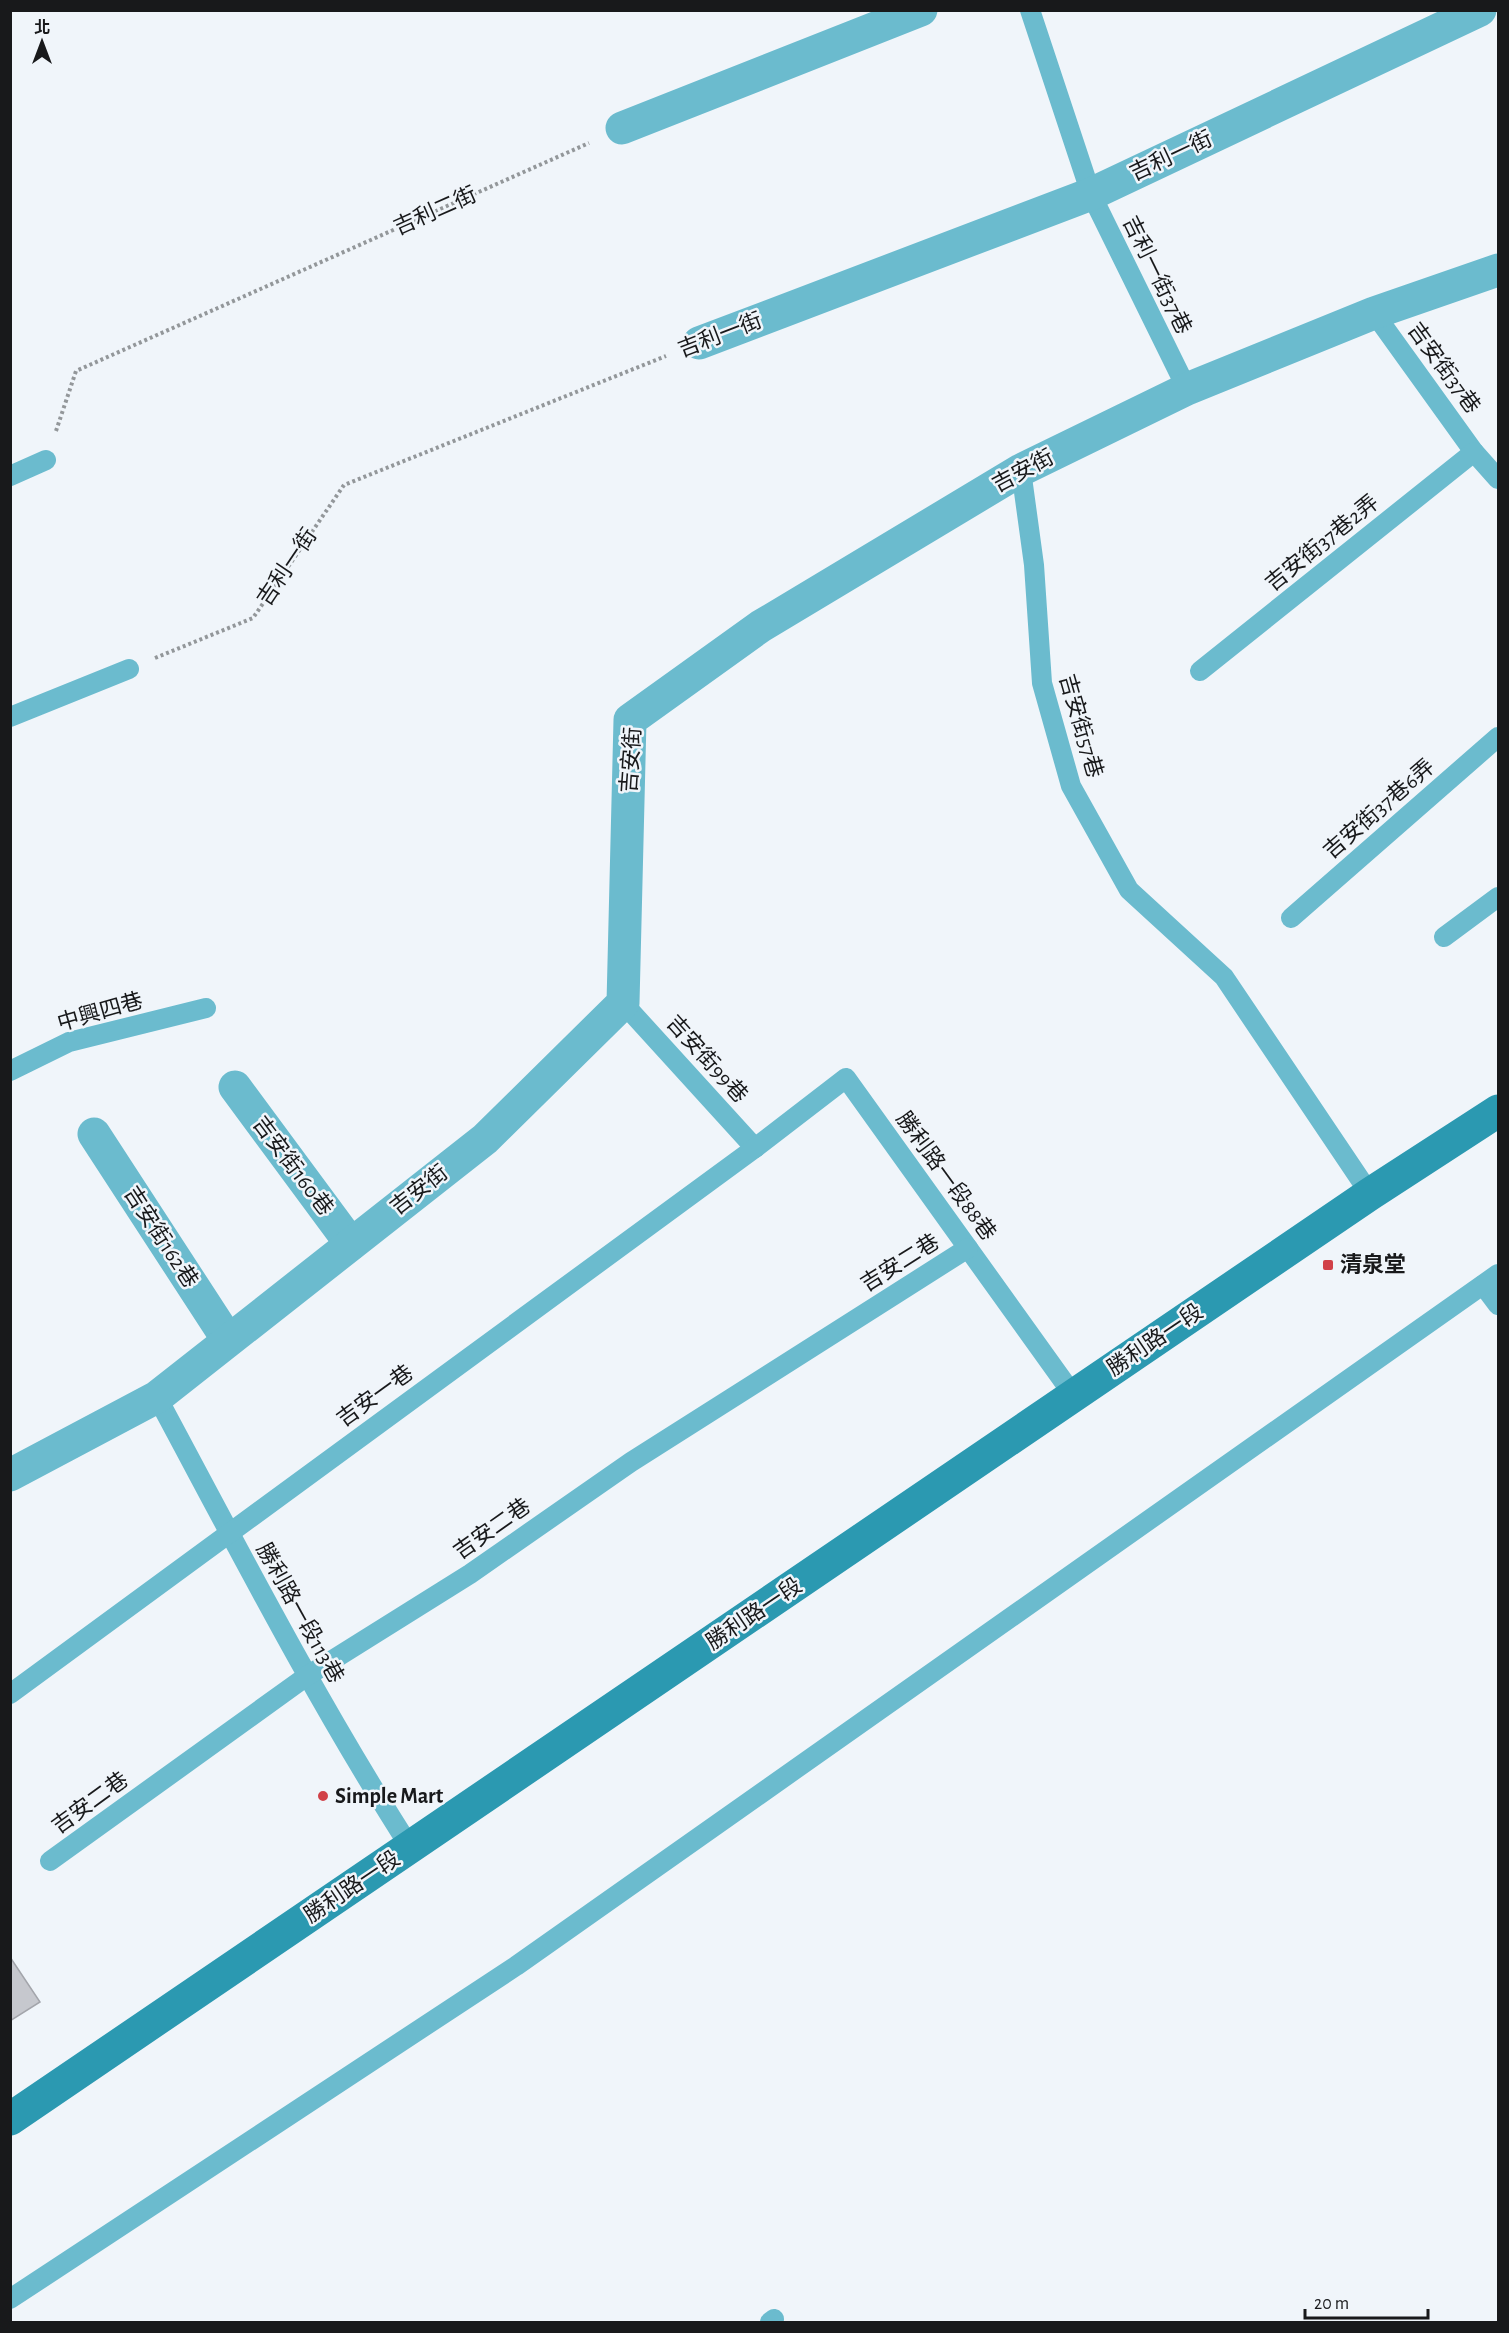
<svg xmlns="http://www.w3.org/2000/svg" width="1509" height="2333" font-family="'Alegreya Sans','Noto Sans TC',sans-serif">
<rect width="100%" height="100%" fill="#f0f5fa"/>
<path fill="#c6c8ce" stroke="#a3a5ab" stroke-width="1.5" d="M10,1957L40,2002L10,2021Z"/>
<g fill="none" stroke-linecap="round" stroke-linejoin="round">
<g stroke="#93979a" stroke-width="4" stroke-dasharray="3 3" stroke-linecap="butt">
<path d="M56,431L76,371L589,143"/>
<path d="M155,658L253,618L344,485L666,356"/>
</g>
<g stroke="#6bbbce" stroke-width="20">
<path d="M1030,10L1091,194L1187,389"/>
<path d="M1374,313L1474,452L1498,479"/>
<path d="M1021,470L1034,565L1042,683L1071,786L1129,890L1224,977L1370,1194"/>
<path d="M10,476L46,460"/>
<path d="M1200,671L1474,452"/>
<path d="M10,717L129,669"/>
<path d="M1291,918L1498,737"/>
<path d="M1444,937L1498,897"/>
<path d="M623,1003L755,1148"/>
<path d="M10,1071L69,1042L206,1008"/>
<path d="M1483,1285L1498,1305"/>
<path d="M157,1397C238,1548 317,1702 410,1847"/>
<path d="M10,1694L755,1148L846,1078L1074,1396"/>
<path d="M50,1861L307,1676L470,1574L631,1462L968,1248"/>
<path d="M10,2299L516,1966L1498,1274"/>
<path d="M770,2322L774,2319"/>
</g>
<g stroke="#6bbbce" stroke-width="33">
<path d="M622,128L921,10"/>
<path d="M699,343L1091,194L1480,10"/>
<path d="M235,1087L351,1244"/>
<path d="M94,1134L228,1340"/>
<path d="M10,1475L157,1397L485,1139L623,1003L630,720L761,626L1021,470L1187,389L1374,313L1498,270"/>
</g>
<path stroke="#2b99b1" stroke-width="33" d="M10,2119L1370,1194L1498,1111"/>
</g>
<g fill="#d14148" stroke="#f0f5fa" stroke-width="2">
<rect x="1322" y="1259" width="12" height="12" rx="3"/>
<circle cx="323" cy="1796" r="6"/>
</g>
<g text-anchor="middle" dominant-baseline="central" stroke-width="5" stroke-linejoin="round" paint-order="stroke">
<g font-size="22" fill="#18191b" stroke="#f0f5fa">
<text transform="translate(1171 156) rotate(-25)">吉利一街</text>
<text transform="translate(435 211) rotate(-24)">吉利二街</text>
<text transform="translate(1157 275) rotate(64)">吉利一街37巷</text>
<text transform="translate(720 335) rotate(-21)">吉利一街</text>
<text transform="translate(1444 368) rotate(54)">吉安街37巷</text>
<text transform="translate(1023 471) rotate(-28)">吉安街</text>
<text transform="translate(1322 543) rotate(-39)">吉安街37巷2弄</text>
<text transform="translate(287 567) rotate(-56)">吉利一街</text>
<text transform="translate(1081 726) rotate(74)">吉安街57巷</text>
<text transform="translate(631 760) rotate(-86)">吉安街</text>
<text transform="translate(1379 809) rotate(-41)">吉安街37巷6弄</text>
<text transform="translate(100 1012) rotate(-16)">中興四巷</text>
<text transform="translate(707 1059) rotate(48)">吉安街99巷</text>
<text transform="translate(293 1166) rotate(53)">吉安街160巷</text>
<text transform="translate(946 1176) rotate(54)">勝利路一段88巷</text>
<text transform="translate(419 1190) rotate(-38)">吉安街</text>
<text transform="translate(161 1237) rotate(57)">吉安街162巷</text>
<text transform="translate(900 1263) rotate(-32)">吉安二巷</text>
<text transform="translate(1155 1340) rotate(-34)">勝利路一段</text>
<text transform="translate(375 1396) rotate(-36)">吉安一巷</text>
<text transform="translate(492 1529) rotate(-35)">吉安二巷</text>
<text transform="translate(300 1613) rotate(61)">勝利路一段113巷</text>
<text transform="translate(754 1614) rotate(-34)">勝利路一段</text>
<text transform="translate(90 1803) rotate(-36)">吉安二巷</text>
<text transform="translate(352 1887) rotate(-34)">勝利路一段</text>
</g>
<g font-size="22" font-weight="bold" fill="#18191b" stroke="#f0f5fa" text-anchor="start">
<text x="1340" y="1265">清泉堂</text>
<text x="335" y="1796">Simple Mart</text>
</g>
</g>
<rect width="1509" height="2333" fill="none" stroke="#18191b" stroke-width="24"/>
<g transform="translate(42 42)" stroke="#f0f5fa" stroke-width="4.5" paint-order="stroke">
<path d="M0-4.5L10 22L0 15L-10 22Z" fill="#18191b"/>
<text y="-9" font-size="16" font-weight="bold" text-anchor="middle" fill="#18191b">北</text>
</g>
<path d="M1305 2309v9h123v-9" fill="none" stroke="#18191b" stroke-width="3"/>
<text x="1314" y="2309" font-size="18" fill="#18191b" stroke="#f0f5fa" stroke-width="4.5" paint-order="stroke">20 m</text>
</svg>
